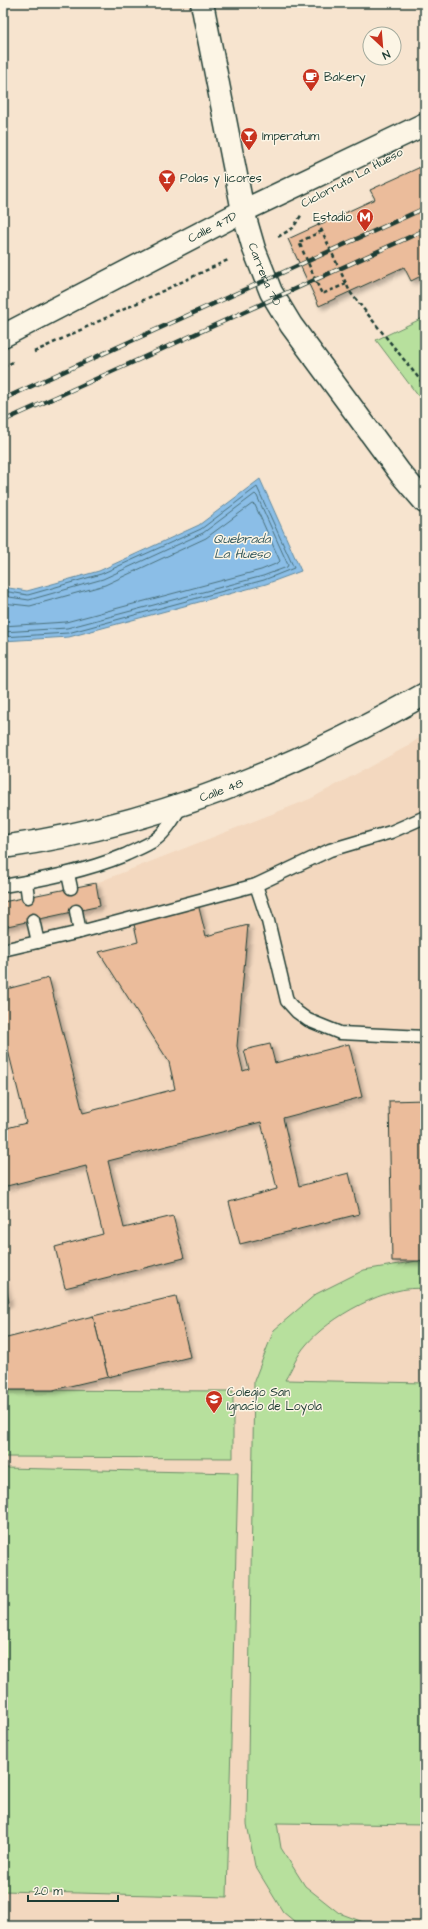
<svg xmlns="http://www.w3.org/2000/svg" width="428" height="1929" font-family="'Architects Daughter',sans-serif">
<defs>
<filter id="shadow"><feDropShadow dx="3.5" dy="3.5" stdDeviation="2" flood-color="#0004"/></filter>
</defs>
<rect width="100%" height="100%" fill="#f7e4cf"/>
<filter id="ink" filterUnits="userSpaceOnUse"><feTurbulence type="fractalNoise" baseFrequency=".025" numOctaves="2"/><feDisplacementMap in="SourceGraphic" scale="8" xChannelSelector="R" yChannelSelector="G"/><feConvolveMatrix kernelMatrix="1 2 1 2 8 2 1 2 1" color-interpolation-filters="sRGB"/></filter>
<g filter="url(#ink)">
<path fill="#f3d8bf" d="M425,734V1926H3V902L96,883L310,799L406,747Z"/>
<g fill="#b7e09d" stroke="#6b8e68">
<path d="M425,317V405L376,340Z"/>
<path d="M417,1261L425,1263V1289C389,1283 328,1318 306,1345C297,1355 292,1369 285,1380L425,1383V1825L277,1823L281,1848L305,1886L339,1913L374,1926H300L283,1912L255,1866L247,1824L254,1381L274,1330L316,1294L364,1270Z"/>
<path d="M3,1390L233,1391V1458L3,1457Z"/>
<path d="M3,1468L238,1473L227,1897L3,1891Z"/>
</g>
<path fill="#8bbee7" stroke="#608a9f" d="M260,479L301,571L266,584L69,637L3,641V587L27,591L99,571L199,525Z"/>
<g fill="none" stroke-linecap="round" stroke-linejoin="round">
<g stroke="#4a717c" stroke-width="1">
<path d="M3,591L28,595L101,574L201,529L257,487L294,568L264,580L68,633L3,637"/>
<path d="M3,596L29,600L103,579L203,533L255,494L257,496L288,565L287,567L263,576L67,628L3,632"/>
<path d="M3,603L30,606L105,585L206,538L252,504L255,505L280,561L278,563L261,570L66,622L3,626"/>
</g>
</g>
<g fill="#ebbc9b" stroke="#1f3d34" filter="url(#shadow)">
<path d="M425,165V274L411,281L404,267L319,306L288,239L375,199L370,190Z"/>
<path d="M96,883L100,906L3,927V902Z"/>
<path d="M198,904L206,936L248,925L237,1046L243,1071L249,1069L244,1050L270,1044L275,1063L349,1044L362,1097L283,1118L299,1186L349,1173L359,1214L240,1244L229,1202L277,1189L261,1122L108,1161L124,1228L173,1216L184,1258L65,1288L55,1247L103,1234L86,1166L3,1187V1129L26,1123L3,1030V990L49,978L83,1113L175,1089L169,1062L99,952L138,942L133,920Z"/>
<path d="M425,1100V1261H392L389,1101Z"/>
<path d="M3,1277L9,1302L3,1304Z"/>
<path d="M176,1296L190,1357L108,1377L93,1316Z"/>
<path d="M93,1316L108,1377L53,1390H3V1339Z"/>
</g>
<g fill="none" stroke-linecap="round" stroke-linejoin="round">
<defs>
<g id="service">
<path d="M68,874L71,888"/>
<path d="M26,882L28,897"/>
<path d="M256,885L268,921L287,1001L297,1012L308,1020L340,1033L425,1037"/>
<path d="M3,886C45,879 86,871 125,855C135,850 146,846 155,840C167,831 174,818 181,806"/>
<path d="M76,911L80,932"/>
<path d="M33,920L38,942"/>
<path d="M3,950L80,932L256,885L330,850L391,832L425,817"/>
</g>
<g id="tertiary">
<path id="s1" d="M202,3L243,211L254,249L271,292L291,325L400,473L425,502"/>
</g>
<g id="secondary">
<path id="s2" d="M3,336L243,211L425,124"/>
<path id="s3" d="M3,847C152,826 295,768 425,694"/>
</g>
</defs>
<use href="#service" stroke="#1f3d34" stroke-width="15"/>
<use href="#tertiary" stroke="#1f3d34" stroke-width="25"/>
<use href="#secondary" stroke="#1f3d34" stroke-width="25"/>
<g stroke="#1f3d34" stroke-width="2.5" stroke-dasharray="4 3" stroke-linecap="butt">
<path d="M315,216L350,292L425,386"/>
<path d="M322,231L299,242L319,288L322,294L346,284"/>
<path d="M278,237L293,228L302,214"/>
<path d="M34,352L230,259"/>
<path d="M3,367L13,362"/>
</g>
<use href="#service" stroke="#fcf5e5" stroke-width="12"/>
<use href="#tertiary" stroke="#fcf5e5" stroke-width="22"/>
<use href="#secondary" stroke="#fcf5e5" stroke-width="22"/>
<defs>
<g id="rail">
<path d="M3,399L425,208"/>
<path d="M3,421L425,230"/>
</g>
</defs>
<use href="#rail" stroke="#1f3d34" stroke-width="4.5"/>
<use href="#rail" stroke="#fcf5e5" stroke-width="3" stroke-dasharray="9" stroke-linecap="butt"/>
</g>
</g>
<defs>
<symbol id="cafe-pin" viewBox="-11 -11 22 30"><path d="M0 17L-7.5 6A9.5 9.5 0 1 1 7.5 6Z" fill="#c8321e" stroke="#fcf5e5"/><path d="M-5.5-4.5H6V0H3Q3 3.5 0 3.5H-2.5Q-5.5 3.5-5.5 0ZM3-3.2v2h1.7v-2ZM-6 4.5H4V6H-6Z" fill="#fff"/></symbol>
<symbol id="bar-pin" viewBox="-11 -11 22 30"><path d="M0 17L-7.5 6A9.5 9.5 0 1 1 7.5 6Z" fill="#c8321e" stroke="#fcf5e5"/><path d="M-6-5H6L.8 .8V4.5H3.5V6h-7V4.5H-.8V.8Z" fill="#fff"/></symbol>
<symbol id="metro-pin" viewBox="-11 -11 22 30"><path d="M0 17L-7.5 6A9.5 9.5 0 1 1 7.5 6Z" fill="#c8321e" stroke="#fcf5e5"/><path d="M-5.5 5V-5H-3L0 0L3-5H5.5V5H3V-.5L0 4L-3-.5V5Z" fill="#fff"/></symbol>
<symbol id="school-pin" viewBox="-11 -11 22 30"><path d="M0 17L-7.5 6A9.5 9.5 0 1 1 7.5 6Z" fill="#c8321e" stroke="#fcf5e5"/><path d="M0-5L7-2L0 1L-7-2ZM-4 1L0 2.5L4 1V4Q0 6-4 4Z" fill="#fff"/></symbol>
</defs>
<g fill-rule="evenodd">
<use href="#cafe-pin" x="301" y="67" width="20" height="27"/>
<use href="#bar-pin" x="239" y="126" width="20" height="27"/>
<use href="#bar-pin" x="157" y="168" width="20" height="27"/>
<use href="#metro-pin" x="355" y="207" width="20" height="27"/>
<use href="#school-pin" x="204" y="1389" width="20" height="27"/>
</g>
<g text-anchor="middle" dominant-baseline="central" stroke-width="3" stroke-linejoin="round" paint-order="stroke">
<g font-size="12" fill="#1f3d34" stroke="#fcf5e5" text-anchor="start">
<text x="324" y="77">Bakery</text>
<text x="262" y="136">Imperatum</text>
<text x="180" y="178">Polas y licores</text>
<text x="352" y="217" text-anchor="end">Estadio</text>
<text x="227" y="1392">Colegio San<tspan x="227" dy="14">Ignacio de Loyola</tspan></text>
</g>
<g font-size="12" fill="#1f3d34" stroke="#fcf5e5">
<text transform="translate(352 178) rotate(-28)">Ciclorruta La Hueso</text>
<text stroke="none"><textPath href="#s2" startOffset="236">Calle 47D</textPath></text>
<text stroke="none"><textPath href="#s1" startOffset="279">Carrera 70</textPath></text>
<text stroke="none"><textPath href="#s3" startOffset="226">Calle 48</textPath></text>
</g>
<g font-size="13" font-style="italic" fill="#3a5d61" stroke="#fcf5e5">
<text x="242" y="539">Quebrada<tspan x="242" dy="15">La Hueso</tspan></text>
</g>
</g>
<rect width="428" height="1929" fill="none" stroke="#fcf5e5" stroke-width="16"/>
<rect x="8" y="8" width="412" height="1913" fill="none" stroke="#1f3d34" stroke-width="1.5" filter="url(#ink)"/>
<g transform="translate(382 46) rotate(154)"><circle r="19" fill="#fcf5e5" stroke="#a4ab9e"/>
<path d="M0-3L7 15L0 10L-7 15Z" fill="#c8321e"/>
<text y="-6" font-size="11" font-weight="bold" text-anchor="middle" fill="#1f3d34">N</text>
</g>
<path d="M28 1895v6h90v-6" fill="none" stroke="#1f3d34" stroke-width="2"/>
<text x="34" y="1895" font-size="12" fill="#1f3d34" stroke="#fcf5e5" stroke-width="3" paint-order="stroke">20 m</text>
</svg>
